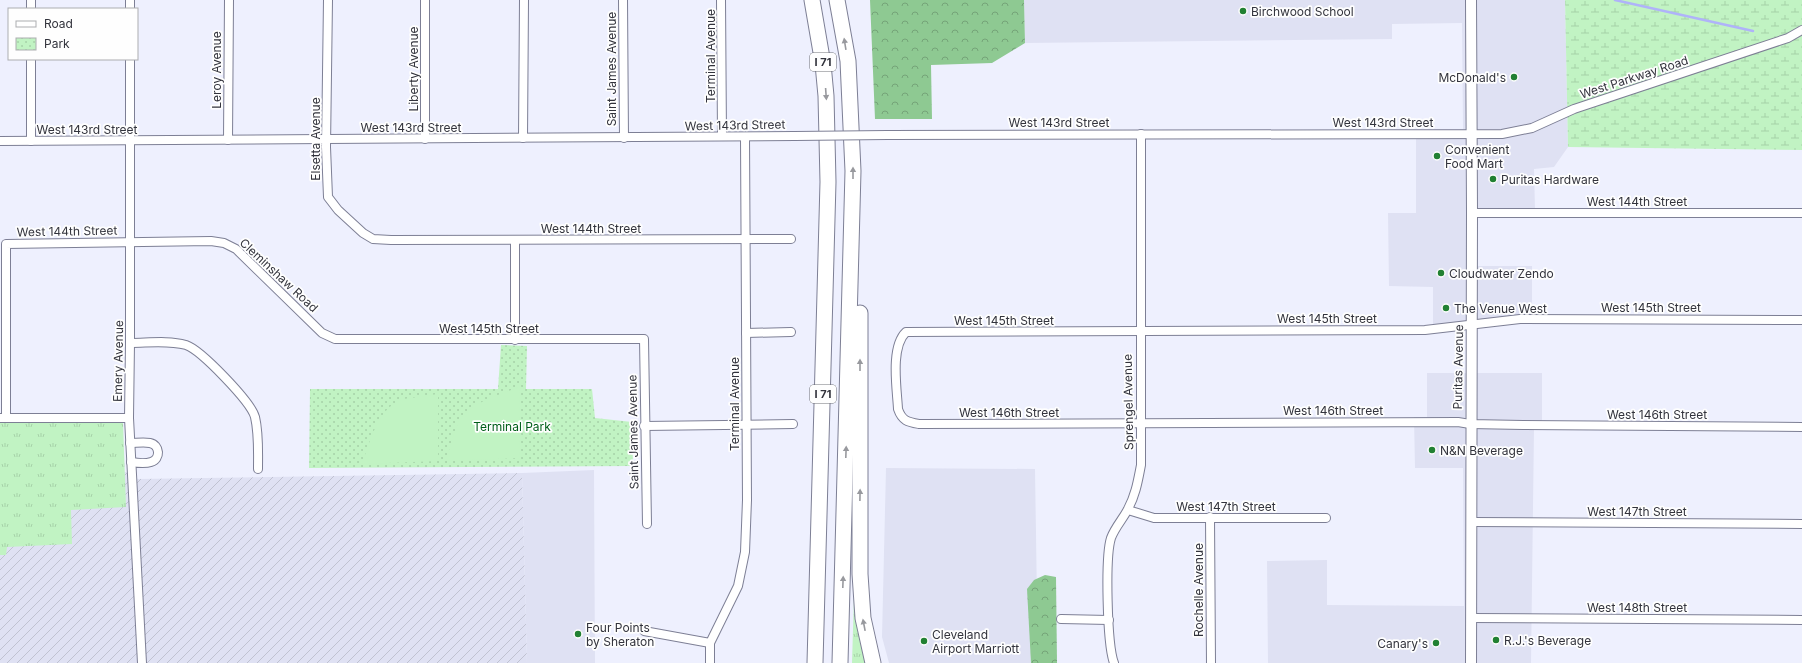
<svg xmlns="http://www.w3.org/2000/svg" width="1802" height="663" font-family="Inter,sans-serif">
<defs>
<pattern id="industrial-furrows" width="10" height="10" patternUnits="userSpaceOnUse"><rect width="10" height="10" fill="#dfe1f3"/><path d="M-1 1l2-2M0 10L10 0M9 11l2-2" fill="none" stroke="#c0c2d1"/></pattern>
<pattern id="grass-tufts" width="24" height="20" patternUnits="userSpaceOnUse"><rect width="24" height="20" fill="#c1f3c3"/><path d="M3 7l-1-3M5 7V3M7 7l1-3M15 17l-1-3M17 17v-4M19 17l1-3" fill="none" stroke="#a6d1a8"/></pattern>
<pattern id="forest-crowns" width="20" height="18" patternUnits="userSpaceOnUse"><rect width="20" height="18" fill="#8ec992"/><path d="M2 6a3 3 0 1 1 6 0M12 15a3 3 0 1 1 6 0" fill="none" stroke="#75a478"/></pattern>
<pattern id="wetland-marsh" width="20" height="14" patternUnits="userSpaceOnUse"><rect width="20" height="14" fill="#c1f3c3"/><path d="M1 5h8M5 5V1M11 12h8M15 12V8" fill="none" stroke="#a6d1a8"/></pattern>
<pattern id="park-dots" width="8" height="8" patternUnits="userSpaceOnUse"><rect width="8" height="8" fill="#c1f3c3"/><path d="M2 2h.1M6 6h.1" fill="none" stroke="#a6d1a8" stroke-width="1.8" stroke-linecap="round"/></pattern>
</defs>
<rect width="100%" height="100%" fill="#eef0fe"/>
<g fill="#dfe1f3">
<path d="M1024,0H1565L1568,147L1554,167L1534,169L1535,210L1476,209L1475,266H1532V315L1433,326V287L1389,286L1388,213H1416V130L1463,129L1462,23L1392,24V39L1025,43Z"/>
<path d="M1427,373H1542V429H1534L1531,663H1268L1267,561L1327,560V605L1464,606L1463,468H1415L1414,417H1427Z"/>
<path d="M886,468L1035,469L1038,663H889L882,637Z"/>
<path d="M594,470L595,663H527L522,473Z"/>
</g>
<path fill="url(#industrial-furrows)" d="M0,470L126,472L138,479L522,473L527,663H0Z"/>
<g fill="url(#grass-tufts)">
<path d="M0,423H123L126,507L71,510L72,544L7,547L6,555H0Z"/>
<path d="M854,596H857L869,663H852Z"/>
</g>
<g fill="url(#forest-crowns)">
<path d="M870,0H1024L1025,43L992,63L931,65L932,119H875Z"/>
<path d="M1045,575L1056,577L1057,663H1031L1027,589L1034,580Z"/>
</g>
<path fill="url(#wetland-marsh)" d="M1565,0H1802V150L1568,147Z"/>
<path fill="url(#park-dots)" d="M501,345L527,346L526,389H592L595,418L632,422L633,466L309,468L310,389H498Z"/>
<g fill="#c1f3c3">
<path d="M519,387L520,458L446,461C449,450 452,439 456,428C465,403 497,396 519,387Z"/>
<path d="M438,394V461L362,464C370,442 378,406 404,399C415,397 427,396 438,394Z"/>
</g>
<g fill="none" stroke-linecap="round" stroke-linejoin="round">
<path stroke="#afb3f9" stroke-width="2.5" d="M1615,0L1753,31"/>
<defs>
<g id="minor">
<path d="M130,0V9"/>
<path d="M328,0L326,147L328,197L338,210L363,233L373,239L391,240L791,239"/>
<path d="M425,0V139"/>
<path d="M623,0L624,138"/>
<path d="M721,0L722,136"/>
<path d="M31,9V0"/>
<path d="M130,59V343L129,418L142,663"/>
<path d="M887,135L1502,134L1532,128L1574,109L1788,38L1802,30"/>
<path d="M523,138L524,0"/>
<path d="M228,140L229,0"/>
<path d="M0,141L795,136"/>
<path d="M31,141V59"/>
<path d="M1472,213H1802"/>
<path d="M515,241V340"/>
<path d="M1802,320L1520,319L1425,330L906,332C890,347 897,389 898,409C902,421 908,422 919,424L1458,422L1470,424L1523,425L1802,427"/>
<path d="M746,333L791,332"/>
<path d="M130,343C148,343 168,340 186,345C201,350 251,402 255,417C259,434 258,452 258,469"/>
<path d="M6,417V244L211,241L224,243L236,249L322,333L335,339H644L647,524"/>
<path d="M0,418H129"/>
<path d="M644,426L793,424"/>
<path d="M130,443C136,443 144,442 150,443C160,445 161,459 151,462C145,464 137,463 131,462"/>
<path d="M1128,510L1154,518H1326"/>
<path d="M1210,517L1211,663"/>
<path d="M1472,522L1802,524"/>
<path d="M1471,618L1802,620"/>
<path d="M1061,619L1109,620"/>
<path d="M644,631L710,643"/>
<path d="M710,663V643L738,586L745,552L747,500L745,137"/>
<path d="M1114,663C1107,644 1105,557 1111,538C1115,527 1123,519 1128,509C1136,494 1138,480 1141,465V134"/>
</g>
<path id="tertiary" d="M1471,663L1472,213L1471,0"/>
<g id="motorway">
<path d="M812,0L823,64L826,96L828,182L815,663"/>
<path d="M837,0L848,61L853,171L840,663"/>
<path d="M860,313V574L863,618L873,663"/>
</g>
</defs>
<use href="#minor" stroke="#7d7f95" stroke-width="10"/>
<use href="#tertiary" stroke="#7d7f95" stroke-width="12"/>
<use href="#motorway" stroke="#7d7f95" stroke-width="17"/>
<use href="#minor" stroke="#fff" stroke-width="8"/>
<use href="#tertiary" stroke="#fff" stroke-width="10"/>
<use href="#motorway" stroke="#fff" stroke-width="15"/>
<defs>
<path id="minor-bridge" d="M795,136L887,135"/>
</defs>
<use href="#minor-bridge" stroke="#7d7f95" stroke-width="10" stroke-linecap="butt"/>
<use href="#minor-bridge" stroke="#fff" stroke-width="8"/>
</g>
<defs><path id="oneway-solid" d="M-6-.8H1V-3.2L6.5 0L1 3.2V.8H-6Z"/></defs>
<g fill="#98999e">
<use href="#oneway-solid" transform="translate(845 44) rotate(-99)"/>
<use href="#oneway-solid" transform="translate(826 94) rotate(86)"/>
<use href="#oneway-solid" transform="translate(853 173) rotate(-90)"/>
<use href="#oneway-solid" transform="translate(860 365) rotate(-90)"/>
<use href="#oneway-solid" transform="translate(846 452) rotate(-88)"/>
<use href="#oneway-solid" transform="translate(860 495) rotate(-89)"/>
<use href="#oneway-solid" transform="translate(843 582) rotate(-88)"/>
<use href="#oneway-solid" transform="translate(864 625) rotate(-101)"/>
</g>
<g fill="#218032" stroke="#fefefe" stroke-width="1.5">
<circle cx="1243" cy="11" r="4"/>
<circle cx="1514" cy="77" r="4"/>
<circle cx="1437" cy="156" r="4"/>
<circle cx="1493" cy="179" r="4"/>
<circle cx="1441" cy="273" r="4"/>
<circle cx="1446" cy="308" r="4"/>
<circle cx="1432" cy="450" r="4"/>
<circle cx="578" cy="634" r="4"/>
<circle cx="1496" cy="640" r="4"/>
<circle cx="924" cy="641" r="4"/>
<circle cx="1436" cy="643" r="4"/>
</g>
<g text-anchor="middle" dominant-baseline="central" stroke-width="3.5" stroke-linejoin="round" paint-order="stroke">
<g fill="#fefefe" stroke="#6f7076" stroke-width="1">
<rect x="810" y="53" width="26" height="18" rx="3"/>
<rect x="810" y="385" width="26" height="18" rx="3"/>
</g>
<g font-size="11" font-weight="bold" fill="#32333c">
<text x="823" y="62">I 71</text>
<text x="823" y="394">I 71</text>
</g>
<g font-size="12" fill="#32333c" stroke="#fefefe" text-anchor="start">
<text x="1251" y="11">Birchwood School</text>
<text x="1506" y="77" text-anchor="end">McDonald's</text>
<text x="1445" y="149">Convenient<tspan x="1445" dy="14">Food Mart</tspan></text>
<text x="1501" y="179">Puritas Hardware</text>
<text x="1449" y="273">Cloudwater Zendo</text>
<text x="1454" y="308">The Venue West</text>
<text x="1440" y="450">N&amp;N Beverage</text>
<text x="586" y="627">Four Points<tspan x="586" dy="14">by Sheraton</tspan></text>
<text x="932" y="634">Cleveland<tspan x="932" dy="14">Airport Marriott</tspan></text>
<text x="1504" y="640">R.J.'s Beverage</text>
<text x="1428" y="643" text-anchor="end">Canary's</text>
</g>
<g font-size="12" fill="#32333c" stroke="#fefefe">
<text transform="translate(710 56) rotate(-90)">Terminal Avenue</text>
<text transform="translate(413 69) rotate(-90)">Liberty Avenue</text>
<text transform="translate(611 69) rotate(-90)">Saint James Avenue</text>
<text transform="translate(216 70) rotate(-90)">Leroy Avenue</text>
<text transform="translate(1634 77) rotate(-18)">West Parkway Road</text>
<text x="1059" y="122">West 143rd Street</text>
<text x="1383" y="122">West 143rd Street</text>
<text transform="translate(735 125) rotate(-1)">West 143rd Street</text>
<text x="411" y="127">West 143rd Street</text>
<text x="87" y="129">West 143rd Street</text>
<text transform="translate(315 139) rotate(-90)">Elsetta Avenue</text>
<text x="1637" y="201">West 144th Street</text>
<text x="591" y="228">West 144th Street</text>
<text transform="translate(67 231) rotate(-1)">West 144th Street</text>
<text transform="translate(279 275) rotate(43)">Cleminshaw Road</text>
<text x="1651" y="307">West 145th Street</text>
<text x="1327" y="318">West 145th Street</text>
<text x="1004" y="320">West 145th Street</text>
<text x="489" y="328">West 145th Street</text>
<text transform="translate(118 361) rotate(-89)">Emery Avenue</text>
<text transform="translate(1458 367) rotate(-89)">Puritas Avenue</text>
<text transform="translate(1128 402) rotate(-91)">Sprengel Avenue</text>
<text transform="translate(734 404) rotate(-90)">Terminal Avenue</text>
<text x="1333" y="410">West 146th Street</text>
<text x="1009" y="412">West 146th Street</text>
<text x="1657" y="414">West 146th Street</text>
<text transform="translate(633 432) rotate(-91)">Saint James Avenue</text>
<text x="1226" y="506">West 147th Street</text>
<text x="1637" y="511">West 147th Street</text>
<text transform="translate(1198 590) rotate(-90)">Rochelle Avenue</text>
<text x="1637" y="607">West 148th Street</text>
</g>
<g font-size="12" fill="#005e19" stroke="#fefefe">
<text x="512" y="426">Terminal Park</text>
</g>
</g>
<rect x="8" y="8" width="130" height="52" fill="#fefefe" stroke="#acadb0"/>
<rect x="16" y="21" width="20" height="6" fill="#ffffff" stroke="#acadb0"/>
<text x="44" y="28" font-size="12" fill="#32333c">Road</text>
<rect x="16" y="38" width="20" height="12" fill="url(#park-dots)" stroke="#acadb0"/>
<text x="44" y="48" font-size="12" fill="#32333c">Park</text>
</svg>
